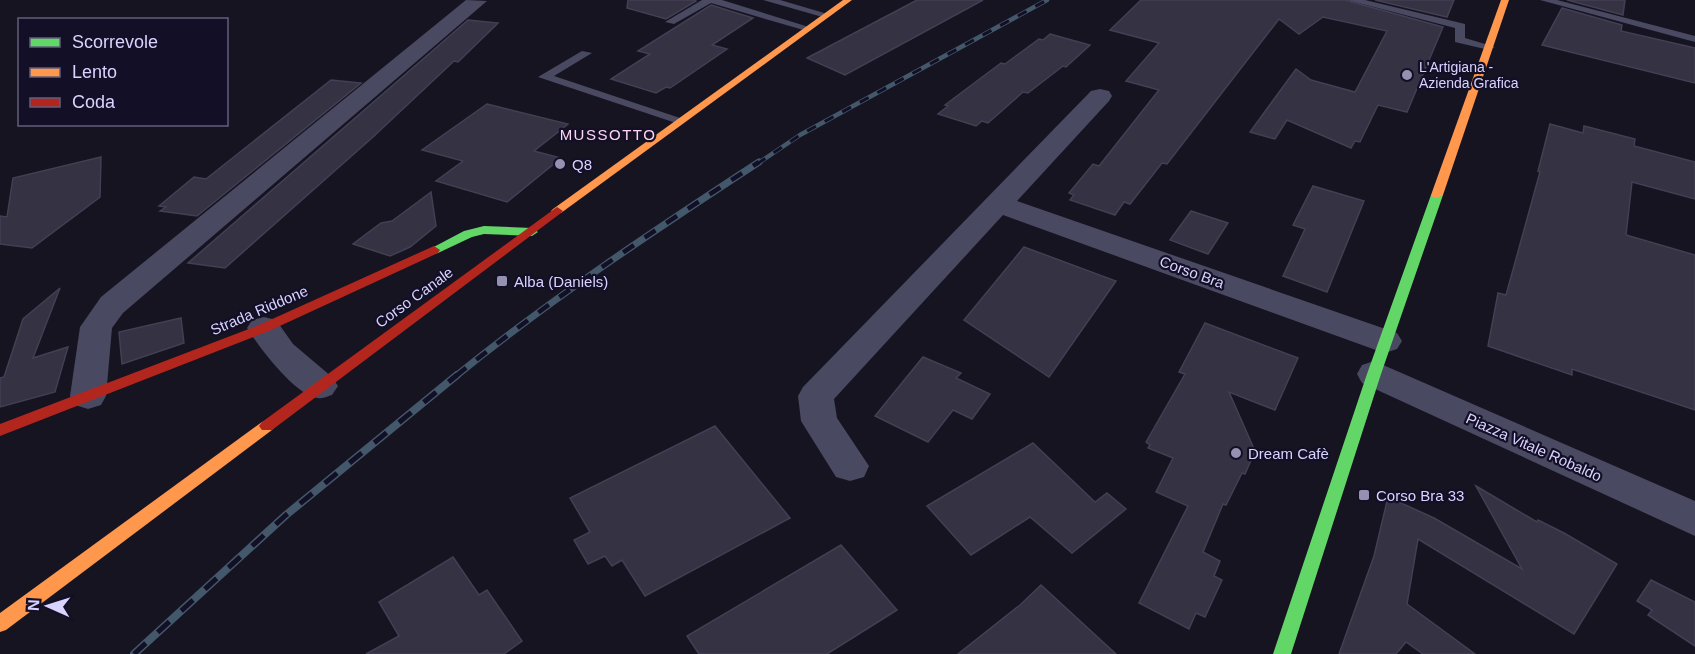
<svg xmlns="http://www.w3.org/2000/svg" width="1695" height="654" font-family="Arial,sans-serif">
<rect width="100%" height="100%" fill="#161421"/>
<g fill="#343243" stroke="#433f54" stroke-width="1.5">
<path d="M628,0H694L696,1L666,19L627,8Z"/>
<path d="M917,0H983L845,75L807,58Z"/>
<path d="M1141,0H1345L1443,27L1407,112L1378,105L1360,142L1355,141L1351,148L1287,120L1275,139L1250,132L1296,69L1311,80L1355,92L1387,31L1323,17L1299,34L1279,19L1167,164L1162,163L1130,204L1124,202L1115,215L1070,200L1074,195L1069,193L1093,164L1099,166L1159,90L1126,81L1159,43L1110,30Z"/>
<path d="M1375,0H1454L1447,17Z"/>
<path d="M1567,0H1625L1623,15Z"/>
<path d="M711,5L753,18L712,45L727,49L670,88L666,87L656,93L611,79L650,54L638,51Z"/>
<path d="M1562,8L1622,25L1621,31L1695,48V83L1542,45Z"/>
<path d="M468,20L498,23L458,62L454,61L373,137L225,268L188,263Z"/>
<path d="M1050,34L1090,45L1066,67L1063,66L1028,93L1023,92L988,123L982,121L976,126L938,114L948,106L945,105L1001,63L1005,64L1039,39L1043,40Z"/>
<path d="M331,80L361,83L197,216L160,211L166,207L159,206L194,177L206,179Z"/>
<path d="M487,104L568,124L534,151L561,158L507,202L436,181L463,161L422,150Z"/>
<path d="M1550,124L1583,133L1584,126L1635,139L1634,146L1695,162V199L1632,182L1626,235L1695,255V410L1572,369V375L1488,346L1498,293L1506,295L1540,172L1538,171Z"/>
<path d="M101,157L100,197L32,248L0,244V216L7,217L13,178Z"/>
<path d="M1313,186L1364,201L1327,292L1283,276L1305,229L1293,225Z"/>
<path d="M431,192L436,226L410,247L390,256L353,244L381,223L392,221Z"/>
<path d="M1191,211L1228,223L1208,254L1170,240Z"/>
<path d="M1024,247L1116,281L1049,377L964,320Z"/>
<path d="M60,288L33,358L68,347L55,392L0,407V378L4,377L23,319Z"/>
<path d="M181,318L184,343L122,364L119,332Z"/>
<path d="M1205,323L1298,358L1275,410L1229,392L1255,451L1245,474L1242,473L1226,505L1223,504L1203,552L1220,561L1214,576L1222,580L1205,617L1196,613L1189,629L1139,603L1188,506L1156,492L1173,458L1148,448L1150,445L1146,442L1185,374L1179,372Z"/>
<path d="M923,357L961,373L956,378L990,394L972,419L953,410L928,442L875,416Z"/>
<path d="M715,426L790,518L645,596L622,560L612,566L605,556L588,564L574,540L590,532L570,498Z"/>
<path d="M1033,443L1095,502L1107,493L1126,509L1072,553L1030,517L971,555L927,506Z"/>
<path d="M1476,486L1537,522L1538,520L1564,533L1617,564L1574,634L1418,539L1407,604L1475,654H1423L1406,642L1396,654H1339L1374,556L1388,497L1434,518L1522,569Z"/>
<path d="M841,545L897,610L827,654H699L687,636Z"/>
<path d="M453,557L479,595L487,590L522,641L504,654H366L399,636L379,602Z"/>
<path d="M1651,580L1695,602V646L1648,615L1652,610L1637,601Z"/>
<path d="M1041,585L1116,654H958L1020,605Z"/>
</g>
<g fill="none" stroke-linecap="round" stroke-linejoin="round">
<g fill="#4a4962" fill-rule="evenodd">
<path d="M702,0H722L812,28L807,31L711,3L674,24L665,22Z"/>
<path d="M763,0H780L831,15L826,18Z"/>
<path d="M1347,0H1365L1465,24V38L1495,47L1489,50L1455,42V28Z"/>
<path d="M1540,0H1557L1695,36V42Z"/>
<path d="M582,51L592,53L554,76L686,120L680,124L676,123L538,77Z"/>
</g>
<g fill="#4a4962" fill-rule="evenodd">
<path d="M466,0L487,1L123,313L112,328L106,396L101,405L88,409L75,405L70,396L80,327L101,297Z"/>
<path d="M1100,89L1109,91L1112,96L1109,101L1017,201L1397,333L1402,341L1397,349L1385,353L1373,349L1003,215L834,399L837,418L869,466L864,477L850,481L836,477L801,421L798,396L803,387L1091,91Z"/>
<path d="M264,317L276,320L293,344L332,377L338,386L332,395C328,396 323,399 318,398C296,396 259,347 247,328L252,320Z"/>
<path d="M1374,361L1695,501V536L1362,383L1357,374L1362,365Z"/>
</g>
<g fill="#63d668" fill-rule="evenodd">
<path d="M1437,192L1443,195L1381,374L1291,654H1273L1367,374L1431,195Z"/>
<path d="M484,226L532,228L538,232L532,236L484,234L472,237L438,253L434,254L428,250L464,231Z"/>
</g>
<g fill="#ff974d" fill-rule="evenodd">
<path d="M843,0H852L561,213H553L551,211L553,209Z"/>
<path d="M1501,0H1509L1443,195L1437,198L1433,197L1431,195Z"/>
<path d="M267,420L272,422L275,426L272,430L6,630L0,632V613L262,422Z"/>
</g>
<g fill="#b3261e" fill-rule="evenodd">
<path d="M557,207L563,211L561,213L272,430H262L259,426L262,422Z"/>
<path d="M434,246L440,250L438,253L269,331L0,436V424L259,325Z"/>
</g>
<defs>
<path id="rail-far2" d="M757,164L800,135L1047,0"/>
<path id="rail-far1" d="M456,376C552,298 655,230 759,162"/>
<path id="rail" d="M134,654L286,515L457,375"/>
</defs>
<use href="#rail-far2" stroke="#43596b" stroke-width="4.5"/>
<use href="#rail-far1" stroke="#43596b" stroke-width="7"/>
<use href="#rail" stroke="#43596b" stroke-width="8"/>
<use href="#rail-far2" stroke="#130f26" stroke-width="3" stroke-dasharray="10" stroke-linecap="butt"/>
<use href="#rail-far1" stroke="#130f26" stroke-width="4.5" stroke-dasharray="13" stroke-linecap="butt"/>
<use href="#rail" stroke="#130f26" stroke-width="5" stroke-dasharray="16" stroke-linecap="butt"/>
</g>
<g fill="#9591b1" stroke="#130f26" stroke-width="2">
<circle cx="1407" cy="75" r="6"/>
<circle cx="560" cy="164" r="6"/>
<rect x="496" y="275" width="12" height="12" rx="3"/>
<circle cx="1236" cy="453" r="6"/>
<rect x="1358" y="489" width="12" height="12" rx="3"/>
</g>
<g text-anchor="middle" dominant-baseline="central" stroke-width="4.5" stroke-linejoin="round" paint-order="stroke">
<g font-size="14" fill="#d9d4ff" stroke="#130f26" text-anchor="start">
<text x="1419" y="67">L'Artigiana -<tspan x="1419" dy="16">Azienda Grafica</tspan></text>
</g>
<g font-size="15" letter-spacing="1.5" fill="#ffd6f0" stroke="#130f26">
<text x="608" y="134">MUSSOTTO</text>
</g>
<g font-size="15" fill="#d9d4ff" stroke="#130f26" text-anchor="start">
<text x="572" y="164">Q8</text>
<text x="514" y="281">Alba (Daniels)</text>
<text x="1248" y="453">Dream Cafè</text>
<text x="1376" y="495">Corso Bra 33</text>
</g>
<g font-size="15" fill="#d9d4ff" stroke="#130f26">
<text transform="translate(1192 272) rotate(20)">Corso Bra</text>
<text transform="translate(414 297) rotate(-36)">Corso Canale</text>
<text transform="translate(259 310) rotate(-23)">Strada Riddone</text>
<text transform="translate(1534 447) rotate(24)">Piazza Vitale Robaldo</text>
</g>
</g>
<rect x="18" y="18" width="210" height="108" fill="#130f26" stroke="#625e7d" stroke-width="1.5"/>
<rect x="30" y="38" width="30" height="9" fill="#63d668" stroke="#625e7d" stroke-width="1.5"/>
<text x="72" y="48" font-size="18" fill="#d9d4ff">Scorrevole</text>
<rect x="30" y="68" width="30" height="9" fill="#ff974d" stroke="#625e7d" stroke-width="1.5"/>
<text x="72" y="78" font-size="18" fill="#d9d4ff">Lento</text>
<rect x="30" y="98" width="30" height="9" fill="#b3261e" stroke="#625e7d" stroke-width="1.5"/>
<text x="72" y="108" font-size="18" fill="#d9d4ff">Coda</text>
<g transform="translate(48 606) rotate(273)" stroke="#130f26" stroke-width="4.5" paint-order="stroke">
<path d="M0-4.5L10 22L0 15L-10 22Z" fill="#d9d4ff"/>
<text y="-9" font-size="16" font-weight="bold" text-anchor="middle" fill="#d9d4ff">N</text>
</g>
</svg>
